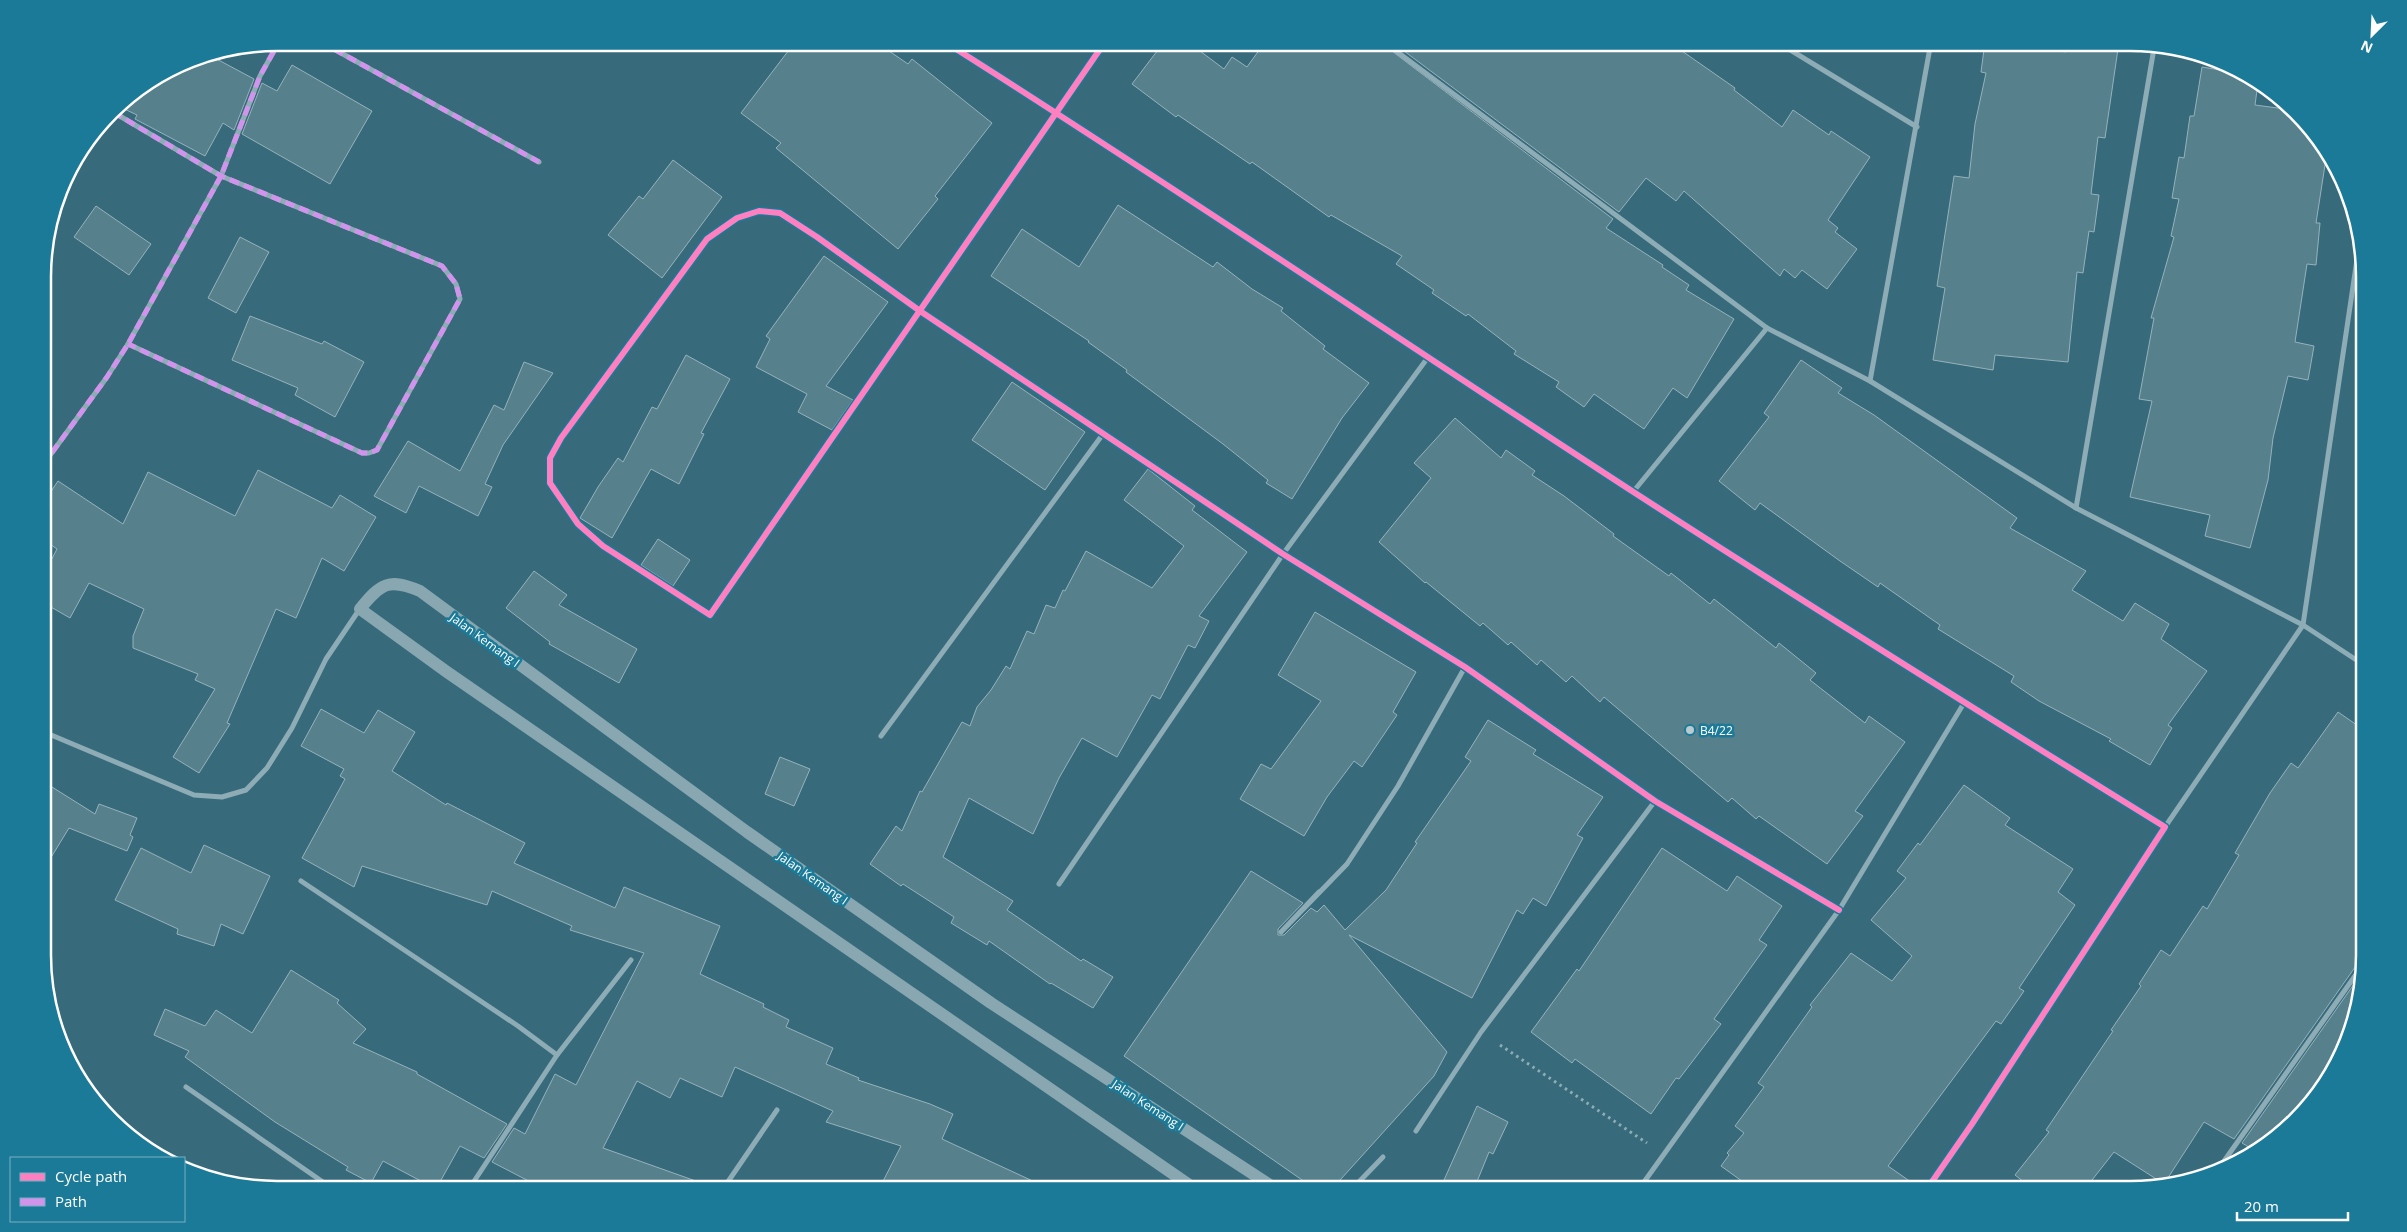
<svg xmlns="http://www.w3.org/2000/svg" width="2407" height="1232" font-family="'Open Sans',sans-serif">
<rect width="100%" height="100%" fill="#376b7b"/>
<g fill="#57808d" stroke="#95b2bb">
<path d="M795,42H876L908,64L912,59L992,123L935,196L938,199L898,249L776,148L781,143L741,113Z"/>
<path d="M1164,42H1188L1224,69L1232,57L1247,67L1265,42H1380L1613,219L1606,228L1663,265L1662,267L1689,285L1686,290L1734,319L1687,398L1673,388L1644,429L1594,394L1584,407L1556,387L1559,382L1514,354L1516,351L1468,314L1466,316L1432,293L1434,290L1396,264L1402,256L1331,215L1329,217L1252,162L1250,164L1178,115L1176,117L1132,84Z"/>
<path d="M1392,42H1669L1735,88L1734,90L1782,127L1793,110L1829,135L1831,131L1870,157L1828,220L1838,228L1835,232L1857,249L1827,289L1802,270L1795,278L1784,269L1780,276L1684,191L1676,201L1646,178L1619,212Z"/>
<path d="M1985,42H2002L2066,52L2067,42H2119L2105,138L2098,137L2091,194L2099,195L2094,232L2089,231L2083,273L2077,272L2068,362L1995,355L1993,370L1933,360L1945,288L1937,286L1954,176L1969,178L1975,124L1986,73L1981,72Z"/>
<path d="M211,56L254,79L234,130L223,123L205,156L135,119L137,115L118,106L122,101L188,60Z"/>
<path d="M292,65L372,111L330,184L242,134L262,83L277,91Z"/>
<path d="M2202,67L2244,74L2258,83L2255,105L2293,110L2325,147L2327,152L2316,223H2320L2316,265L2307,264L2295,342L2314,346L2308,380L2288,376L2273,438L2268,480L2250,548L2205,536L2210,515L2130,497L2152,401L2139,399L2154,318H2151L2174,237L2171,236L2179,199L2172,198L2179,157L2184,158L2190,116H2194Z"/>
<path d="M673,160L722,197L662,278L608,235L639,196L643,199Z"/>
<path d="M1118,205L1213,267L1217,262L1252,289L1283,308L1281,311L1325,346L1323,349L1369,383L1342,418L1292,499L1266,483L1268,480L1223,444L1126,372L1127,370L1088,342L1089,341L991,276L1022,229L1079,267Z"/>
<path d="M96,206L151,244L129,275L74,237Z"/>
<path d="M240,237L269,252L236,313L208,298Z"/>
<path d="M824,256L888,302L826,386L853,400L832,430L798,412L807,394L756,367L770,339L766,336Z"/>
<path d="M250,316L322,344L324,341L364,362L335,417L295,395L298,388L232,360Z"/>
<path d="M686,355L730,379L701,433L704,434L679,484L651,469L612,538L580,518L598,487L618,458L623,462L652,407L657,409Z"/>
<path d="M1801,360L1842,388L1838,393L1874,415L2017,518L2010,528L2086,571L2072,590L2123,621L2135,603L2169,624L2161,639L2207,671L2168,725L2172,728L2150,765L2109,741L2111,739L2039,701L2011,682L2014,676L1938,629L1940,625L1880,583L1878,587L1840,561L1760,503L1755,510L1719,481L1769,417L1764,413Z"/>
<path d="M524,362L553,373L503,445L485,484L492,487L478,516L419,486L406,513L374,496L408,441L460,471L494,405L504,410Z"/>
<path d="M1012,382L1085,432L1045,490L972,440Z"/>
<path d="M1455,418L1501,458L1506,450L1535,471L1532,475L1564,496L1614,534L1613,536L1669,576L1671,573L1710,604L1714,599L1776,648L1779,643L1816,673L1810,680L1865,723L1869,716L1905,742L1855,811L1863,816L1827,864L1759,816L1756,819L1732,798L1728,802L1604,697L1600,702L1572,676L1566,682L1541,660L1537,665L1511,642L1508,645L1483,623L1480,626L1426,582L1425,583L1379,542L1431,478L1414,463Z"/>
<path d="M1148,469L1195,506L1192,510L1247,552L1199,616L1209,621L1195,648L1188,645L1160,699L1152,695L1117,757L1082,738L1059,778L1033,834L969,798L943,857L1013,901L1007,910L1081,961L1083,959L1113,977L1093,1008L1051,983L1050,984L989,941L987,945L951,923L954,917L903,884L901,886L870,864L896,826L902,831L920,791L922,792L962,722L970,726L977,707L991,690L1006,666L1010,669L1027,631L1034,634L1046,605L1055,608L1063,590L1065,591L1086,551L1152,588L1184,546L1124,500Z"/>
<path d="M258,470L332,508L340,495L376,517L344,571L322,558L296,618L276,609L227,723L230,724L199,773L173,757L215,689L195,680L198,674L133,648V636L144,609L89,583L70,618L44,603V574L57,549L44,540V502L58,481L123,524L148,472L235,516Z"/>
<path d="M658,539L690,560L673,586L641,565Z"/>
<path d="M534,571L567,595L559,605L637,649L619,683L549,644L550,642L506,608Z"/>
<path d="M1315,612L1416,672L1393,712L1397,715L1362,767L1354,761L1327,797L1304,836L1240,799L1261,764L1271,769L1321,701L1278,675Z"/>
<path d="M321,709L364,733L378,710L415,732L392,771L446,805L447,803L525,843L514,863L615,908L624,887L720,926L700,974L764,1004L763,1007L789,1020L786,1027L833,1048L826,1064L859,1078L858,1080L930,1104L953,1114L942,1139L1050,1189H879L901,1146L826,1122L833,1111L735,1067L722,1097L680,1078L670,1098L637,1081L603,1148L707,1185L706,1189H544L492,1162L514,1128L525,1134L555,1074L576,1085L644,953L570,930L572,926L492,891L487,905L362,866L354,887L302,858L345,779L340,776L344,769L301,746Z"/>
<path d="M2338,712L2364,730L2363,962L2358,963L2234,1139L2204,1122L2164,1184L2114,1152L2085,1189H2033L2015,1175L2049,1132L2046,1130L2113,1031L2111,1030L2141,986L2139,984L2161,950L2170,956L2203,906L2207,909L2239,855L2235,853L2270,793L2291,763L2298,768Z"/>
<path d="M1488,720L1536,750L1533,754L1603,797L1577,835L1583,838L1546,906L1533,898L1523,914L1517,910L1472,998L1349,935L1447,1052L1434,1076L1332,1189H1315L1124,1056L1251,871L1303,903L1278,929V935H1284L1311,908L1317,912L1324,905L1345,930L1386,890L1417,843L1415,842L1471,761L1465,757Z"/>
<path d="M780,757L810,769L794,806L765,794Z"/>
<path d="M44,782L95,814L99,804L137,818L130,835L133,837L127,851L69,828L44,869Z"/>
<path d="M1964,785L2010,818L2005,825L2073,869L2058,892L2075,905L2019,988L2024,991L2001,1024L1996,1021L1888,1166L1921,1189H1753L1721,1166L1729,1155L1727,1153L1744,1133L1735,1126L1764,1087L1758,1083L1812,1007L1810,1005L1851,953L1892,981L1912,956L1871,920L1906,878L1897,871L1918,843L1920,845Z"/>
<path d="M204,845L270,876L243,934L221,924L214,946L177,934L178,929L115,900L141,848L191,873Z"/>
<path d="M1662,848L1727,891L1737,876L1782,906L1759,940L1767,945L1714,1019L1721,1024L1679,1079L1676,1078L1651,1114L1575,1059L1572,1063L1531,1032L1577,969L1579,971Z"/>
<path d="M291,970L339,1000L337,1003L366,1029L353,1043L417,1072V1074L507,1124L484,1158L460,1146L436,1189L383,1161L371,1183L346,1170L348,1167L275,1122L185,1057L189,1051L154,1035L165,1009L205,1026L216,1010L252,1033Z"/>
<path d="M2359,977L2340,1058L2306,1109L2260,1150L2257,1152L2242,1143Z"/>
<path d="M1477,1106L1508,1122L1493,1154L1489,1152L1474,1189H1440Z"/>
</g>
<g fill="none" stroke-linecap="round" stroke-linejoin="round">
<path stroke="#8eacb6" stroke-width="3" stroke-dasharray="2.5 4" stroke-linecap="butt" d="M1500,1045L1647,1143"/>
<g stroke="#8eacb6" stroke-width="5">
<path d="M321,42L539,162"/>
<path d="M945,42C1178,189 1404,343 1635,493C1810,606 1987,717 2165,827L1972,1124L1927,1189"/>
<path d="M1105,42L710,615L603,546L578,524L550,483V458L561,438L707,239L737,218L759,211L780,213L817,237L920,311L1283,554L1465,667L1655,801L1839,910"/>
<path d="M1384,42L1767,328L1870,381L2076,508L2303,625L2364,665"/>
<path d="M1777,42L1917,127"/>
<path d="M113,112L221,176L442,266L456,284L460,299L377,450L369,453H362L128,344"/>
<path d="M1870,381L1931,42"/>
<path d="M43,465L107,377L128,344L221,176L260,76L279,42"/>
<path d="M1633,492L1767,328"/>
<path d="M2076,508L2154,48"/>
<path d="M44,732L194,795L222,797L246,790L267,768L292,728L326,659L359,610"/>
<path d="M881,736L1103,434"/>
<path d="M2165,827L2303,625L2360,239"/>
<path d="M301,881L518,1026L557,1055"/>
<path d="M1059,884L1283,554L1429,356"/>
<path d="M1319,892L1281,932L1347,864L1398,786L1465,667"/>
<path d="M186,1087L333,1189"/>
<path d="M1416,1131L1481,1032L1655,801"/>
<path d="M2217,1171L2362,966"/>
<path d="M469,1189L557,1055L631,960"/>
<path d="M723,1189L777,1110"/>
<path d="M1352,1189L1383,1157"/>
<path d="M1639,1189L1839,910L1964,703"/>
</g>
<path stroke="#88a7b1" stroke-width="12" d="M1195,1189L447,672L360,609C381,583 389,578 420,591L747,832L991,1003L1276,1189"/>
<g stroke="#d193ec" stroke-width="5" stroke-dasharray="10 5" stroke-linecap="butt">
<path d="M321,42L539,162"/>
<path d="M113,112L221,176L442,266L456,284L460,299L377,450L369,453H362L128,344"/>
<path d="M43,465L107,377L128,344L221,176L260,76L279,42"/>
</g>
<defs>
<g id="cycleway">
<path d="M945,42C1178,189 1404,343 1635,493C1810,606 1987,717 2165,827L1972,1124L1927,1189"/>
<path d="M1105,42L710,615L603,546L578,524L550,483V458L561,438L707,239L737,218L759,211L780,213L817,237L920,311L1283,554L1465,667L1655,801L1839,910"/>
</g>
</defs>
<use href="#cycleway" stroke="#1a7a98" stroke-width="9"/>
<use href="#cycleway" stroke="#ff80c0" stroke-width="6"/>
</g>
<circle fill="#b9cbd1" stroke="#1a7a98" stroke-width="2" cx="1690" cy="730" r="5"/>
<g text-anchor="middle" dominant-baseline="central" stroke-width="5" stroke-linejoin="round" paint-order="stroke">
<g font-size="12" fill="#fff" stroke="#1a7a98">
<text transform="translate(485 640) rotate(36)">Jalan Kemang I</text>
<text transform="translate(813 878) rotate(35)">Jalan Kemang I</text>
<text transform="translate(1148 1105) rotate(33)">Jalan Kemang I</text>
</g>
<g font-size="12" fill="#fff" stroke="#1a7a98" text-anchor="start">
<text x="1700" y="730">B4/22</text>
</g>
</g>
<path d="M0 0H2407V1232H0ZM277 51H2130A226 226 0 0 1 2356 277V955A226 226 0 0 1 2130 1181H277A226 226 0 0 1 51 955V277A226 226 0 0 1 277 51Z" fill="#1a7a98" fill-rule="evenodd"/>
<path fill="none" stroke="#fff" stroke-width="2.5" d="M277 51H2130A226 226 0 0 1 2356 277V955A226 226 0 0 1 2130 1181H277A226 226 0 0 1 51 955V277A226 226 0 0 1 277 51Z"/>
<rect x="10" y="1157" width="175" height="65" fill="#1a7a98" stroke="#76afc1"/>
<rect x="20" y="1173" width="25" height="8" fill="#ff80c0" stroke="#76afc1"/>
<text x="55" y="1182" font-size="15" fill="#ffffff">Cycle path</text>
<rect x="20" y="1198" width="25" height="8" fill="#d193ec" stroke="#76afc1"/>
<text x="55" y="1207" font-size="15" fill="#ffffff">Path</text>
<g transform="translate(2372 35) rotate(204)" stroke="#1a7a98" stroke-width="4" paint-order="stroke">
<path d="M0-4L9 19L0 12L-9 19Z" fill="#ffffff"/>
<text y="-8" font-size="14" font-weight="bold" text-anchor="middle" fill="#ffffff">N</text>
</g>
<path d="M2237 1212v8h111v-8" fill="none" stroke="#ffffff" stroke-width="2.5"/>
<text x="2244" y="1212" font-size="15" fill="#ffffff" stroke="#1a7a98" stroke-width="4" paint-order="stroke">20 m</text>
</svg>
